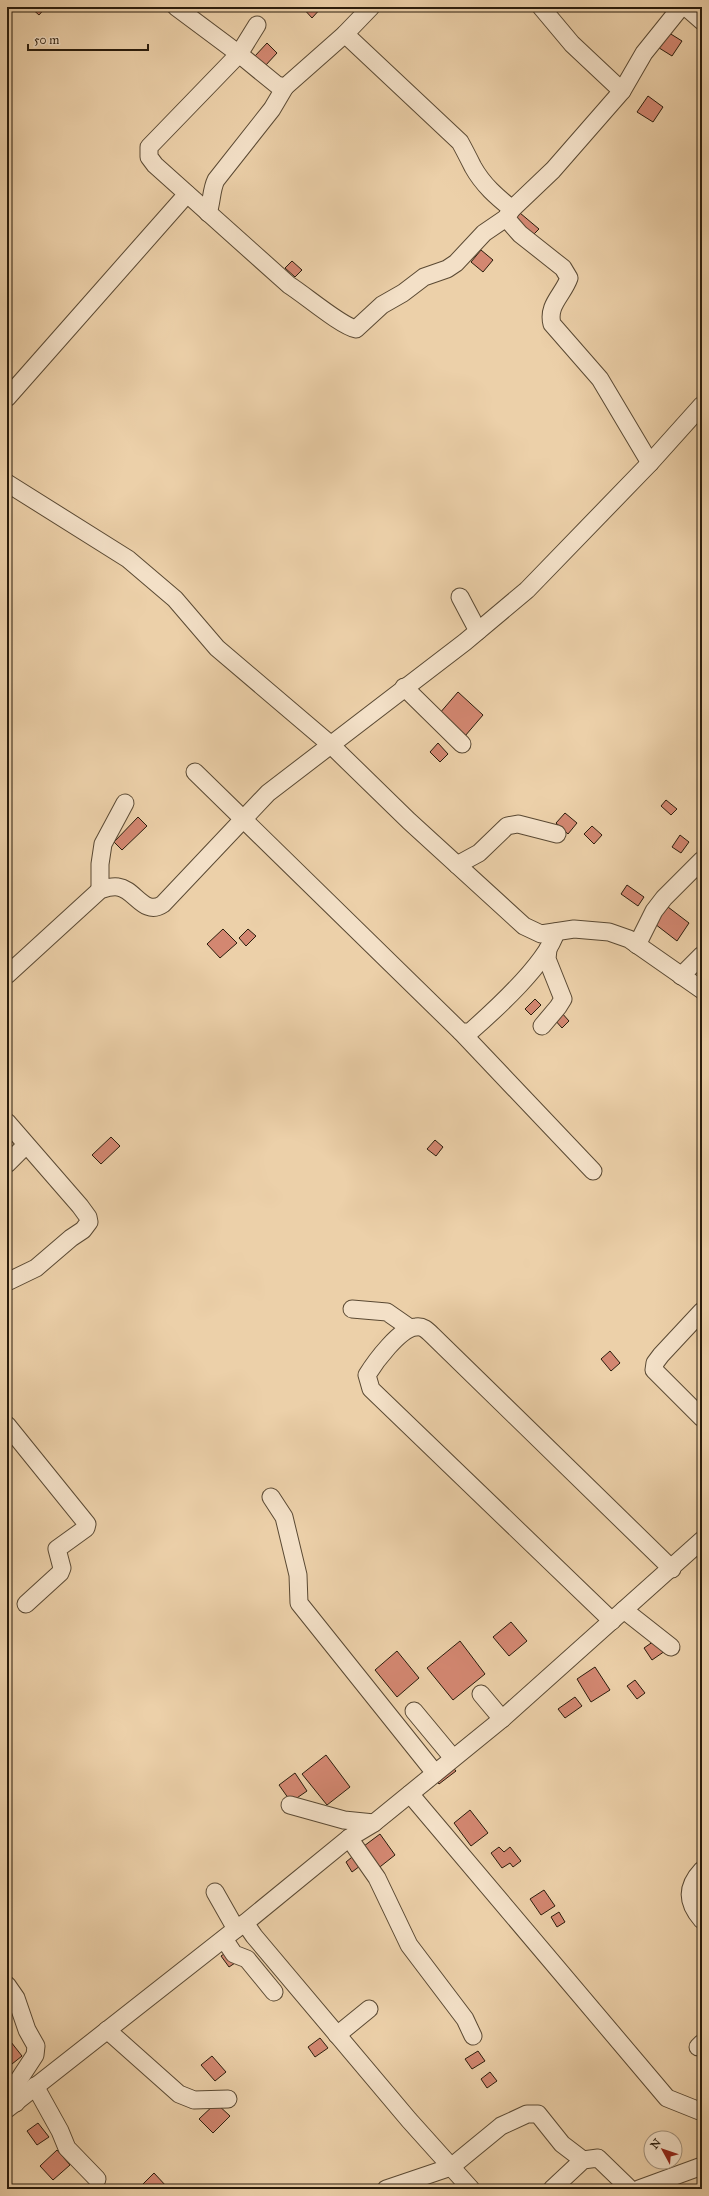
<svg xmlns="http://www.w3.org/2000/svg" width="709" height="2196" font-family="'IM FELL Great Primer',serif">
<rect width="100%" height="100%" fill="#ecd0a9"/>
<filter id="stains"><feTurbulence type="fractalNoise" baseFrequency=".005" numOctaves="4"/><feColorMatrix values="0 0 0 0 .2 0 0 0 0 .09 0 0 0 0 .02 0 0 0 .5 -.17"/></filter>
<radialGradient id="worn" r=".72"><stop offset=".6" stop-color="#630" stop-opacity="0"/><stop offset="1" stop-color="#630" stop-opacity=".3"/></radialGradient>
<g fill="#d38771" stroke="#2a1c0c">
<path d="M30,7H46L39,15Z"/>
<path d="M302,7H322L312,18Z"/>
<path d="M666,31L682,41L672,56L656,46Z"/>
<path d="M267,43L277,53L265,66L255,56Z"/>
<path d="M648,96L663,107L653,122L637,112Z"/>
<path d="M520,213L539,229L530,238L512,222Z"/>
<path d="M481,250L493,260L483,272L471,262Z"/>
<path d="M292,261L302,270L295,277L285,268Z"/>
<path d="M458,692L483,715L465,736L439,714Z"/>
<path d="M438,743L448,754L440,762L430,752Z"/>
<path d="M666,800L677,809L671,815L661,806Z"/>
<path d="M565,813L577,823L568,834L556,823Z"/>
<path d="M138,817L147,826L122,850L114,842Z"/>
<path d="M592,826L602,835L594,844L584,834Z"/>
<path d="M680,835L689,842L681,853L672,847Z"/>
<path d="M627,885L644,897L638,906L621,894Z"/>
<path d="M668,907L689,923L677,941L655,924Z"/>
<path d="M223,929L237,943L220,958L207,944Z"/>
<path d="M248,929L256,936L246,946L239,938Z"/>
<path d="M535,999L541,1005L531,1015L525,1009Z"/>
<path d="M561,1012L569,1021L562,1028L554,1019Z"/>
<path d="M111,1137L120,1146L101,1164L92,1155Z"/>
<path d="M435,1140L443,1147L436,1156L427,1149Z"/>
<path d="M610,1351L620,1363L611,1371L601,1359Z"/>
<path d="M511,1622L527,1641L509,1656L493,1637Z"/>
<path d="M657,1639L665,1651L652,1660L644,1648Z"/>
<path d="M460,1641L485,1674L453,1700L427,1668Z"/>
<path d="M397,1651L419,1678L397,1697L375,1670Z"/>
<path d="M595,1667L610,1690L591,1702L577,1679Z"/>
<path d="M635,1680L645,1693L637,1699L627,1686Z"/>
<path d="M575,1697L582,1706L565,1718L558,1709Z"/>
<path d="M326,1755L350,1787L327,1805L302,1774Z"/>
<path d="M450,1764L456,1771L439,1784L433,1776Z"/>
<path d="M295,1773L307,1791L291,1802L279,1785Z"/>
<path d="M470,1810L488,1833L471,1846L454,1823Z"/>
<path d="M380,1834L395,1855L376,1870L360,1849Z"/>
<path d="M499,1847L504,1852L510,1847L521,1861L513,1867L510,1863L502,1868L491,1853Z"/>
<path d="M357,1853L364,1863L352,1872L346,1862Z"/>
<path d="M544,1890L555,1906L541,1915L530,1899Z"/>
<path d="M559,1912L565,1922L557,1927L551,1917Z"/>
<path d="M233,1948L241,1959L229,1967L221,1956Z"/>
<path d="M320,2038L328,2048L315,2057L308,2047Z"/>
<path d="M11,2042L22,2056L7,2068V2046Z"/>
<path d="M478,2051L485,2061L472,2069L465,2059Z"/>
<path d="M212,2056L226,2072L215,2081L201,2065Z"/>
<path d="M490,2072L497,2081L487,2088L481,2079Z"/>
<path d="M216,2103L230,2116L213,2133L199,2119Z"/>
<path d="M38,2123L49,2137L37,2145L27,2131Z"/>
<path d="M57,2150L70,2165L53,2180L40,2166Z"/>
<path d="M154,2173L167,2187L164,2189H146L142,2185Z"/>
</g>
<g fill="none" stroke-linecap="round" stroke-linejoin="round">
<defs>
<g id="street">
<path d="M176,7L239,54L277,85L285,87L345,34L371,7"/>
<path d="M541,7L572,44L622,91"/>
<path d="M686,7L702,21"/>
<path d="M257,25L239,54L149,147V157L155,165L289,285C305,295 341,326 356,329L382,305L403,293L424,277L447,269L456,263L484,233L506,218L512,209L553,170L622,91L644,53L681,7"/>
<path d="M345,34L460,142C465,151 469,159 473,167C483,185 497,197 512,209"/>
<path d="M208,213C212,202 211,190 216,180L272,109L285,87"/>
<path d="M506,218L520,234L563,268L569,278C563,295 547,305 552,324L600,379L650,463"/>
<path d="M7,398L187,194"/>
<path d="M7,483L128,559L175,599L217,648L331,745L409,821L524,926L541,934L574,929L609,932L629,939L702,990"/>
<path d="M460,597L478,631"/>
<path d="M404,687L462,744"/>
<path d="M195,772L461,1032H470C496,1009 546,964 556,932"/>
<path d="M457,865L479,853L507,826L518,824L557,834"/>
<path d="M100,890V864L103,844L125,803"/>
<path d="M637,945L654,911L664,898L702,860"/>
<path d="M7,975L100,890C106,888 111,886 118,887C135,889 144,917 163,904L268,793L465,642L527,590L650,463L702,405"/>
<path d="M681,976L702,955"/>
<path d="M542,1026L558,1007L563,999L547,959L548,949"/>
<path d="M461,1032L593,1171"/>
<path d="M7,1122L80,1206L88,1217L89,1222L83,1230L71,1238L36,1268L7,1282"/>
<path d="M7,1164L26,1145"/>
<path d="M352,1309L387,1312L410,1328"/>
<path d="M702,1311L661,1355L655,1363L654,1370L702,1418"/>
<path d="M7,1425L87,1524L86,1528L57,1549L62,1568L60,1573L26,1604"/>
<path d="M271,1497L284,1517L298,1575L299,1603L435,1773"/>
<path d="M624,1610L671,1647"/>
<path d="M612,1621L371,1389L367,1375C375,1362 400,1328 416,1327C423,1326 427,1330 432,1335L672,1569"/>
<path d="M481,1694L502,1719"/>
<path d="M414,1711L453,1758"/>
<path d="M410,1794L667,2098L702,2112"/>
<path d="M290,1805L344,1820L374,1823"/>
<path d="M349,1838L377,1878L409,1945L465,2019L473,2036"/>
<path d="M702,1870C686,1887 686,1902 702,1920"/>
<path d="M215,1892L236,1929"/>
<path d="M245,1923L254,1936L409,2120L471,2189"/>
<path d="M224,1939L234,1954L247,1959L274,1992"/>
<path d="M7,1985L16,1998L27,2030L36,2046L35,2055L18,2081L16,2103"/>
<path d="M107,2030L179,2094L194,2100L228,2099"/>
<path d="M337,2035L369,2009"/>
<path d="M698,2047L702,2043"/>
<path d="M35,2086L60,2131L67,2148L97,2179"/>
<path d="M7,2109L236,1929L245,1923L349,1838L374,1823L502,1719L702,1540"/>
<path d="M386,2189L451,2167L501,2126L527,2114H538L562,2144L583,2160"/>
<path d="M552,2189L583,2160L598,2158L630,2189"/>
<path d="M639,2189L702,2166"/>
</g>
</defs>
<use href="#street" stroke="#5a4933" stroke-width="19"/>
<use href="#street" stroke="#f3e0c7" stroke-width="17"/>
</g>
<rect width="709" height="2196" fill="none" stroke="#ecd0a9" stroke-width="24"/>
<rect x="8" y="8" width="693" height="2180" fill="none" stroke="#2a1c0c" stroke-width="2"/>
<rect x="12" y="12" width="685" height="2172" fill="none" stroke="#2a1c0c"/>
<g transform="translate(663 2150) rotate(310)"><circle r="19" fill="#f3e0c7" stroke="#a3927c"/>
<path d="M0-3L7 15L0 10L-7 15Z" fill="#8f2418"/>
<text y="-6" font-size="11" font-weight="bold" text-anchor="middle" fill="#2a1c0c">N</text>
</g>
<path d="M28 44v6h120v-6" fill="none" stroke="#2a1c0c" stroke-width="2"/>
<text x="34" y="44" font-size="12" fill="#2a1c0c" stroke="#f3e0c7" stroke-width="3" paint-order="stroke">50 m</text>
<rect width="100%" height="100%" filter="url(#stains)"/>
<rect width="100%" height="100%" fill="url(#worn)"/>
</svg>
